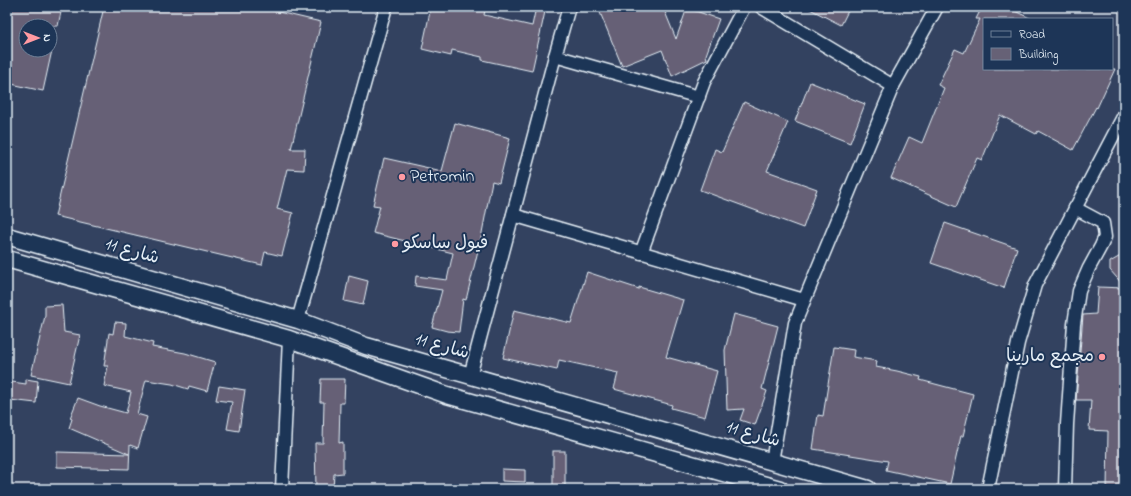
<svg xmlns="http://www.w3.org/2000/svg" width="1131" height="496" font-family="'Indie Flower','Playpen Sans Arabic',sans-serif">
<rect width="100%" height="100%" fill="#334260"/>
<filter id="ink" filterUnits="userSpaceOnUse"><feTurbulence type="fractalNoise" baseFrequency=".025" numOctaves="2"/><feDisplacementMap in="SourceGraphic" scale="8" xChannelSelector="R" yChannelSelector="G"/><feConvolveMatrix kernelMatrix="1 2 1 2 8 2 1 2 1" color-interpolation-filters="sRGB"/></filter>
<g filter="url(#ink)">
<g fill="#666176" stroke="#e8f1f8">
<path d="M7,7H62L58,26H26V50H52L43,91L7,83Z"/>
<path d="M104,7H257L321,22L291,149H305L304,170L287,169L277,209L293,213L282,256L265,252L262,265L55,216Z"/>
<path d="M431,7H473L485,10L484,15L532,26L536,7H546L532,71L482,60V57L452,50L451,56L422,49Z"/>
<path d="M606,7H663L676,39L687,8L719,19L706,55L707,59L672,76L662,50L622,66L599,10Z"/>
<path d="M806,7H850L841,25Z"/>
<path d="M982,7H1006L1032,19H984V69H1115L1097,108L1096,107L1073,150L1038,131L1036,134L1000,115L982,160L977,158L956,207L891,178L909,137L922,143L944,88L938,85L955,49L964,53L980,19H976Z"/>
<path d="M810,82L865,104L850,143L795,121Z"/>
<path d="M744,102L788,122L767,171L817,189L803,228L700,190L715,149L722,152Z"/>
<path d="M455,123L510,138L499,183L492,181L481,238L466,300L463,299L459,332L447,331L432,327L442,290L415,286L416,276L447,280L453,253L373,233L380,206L373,205L384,158L442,171Z"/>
<path d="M945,223L1017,248L1004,288L931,263Z"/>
<path d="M1124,254V286L1110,270V262Z"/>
<path d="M587,272L639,289V287L683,300L666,357L717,371L705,417L671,408L672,405L614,389L618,373L559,360L557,370L503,358L514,310L571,323Z"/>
<path d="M349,276L368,281L363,305L344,301Z"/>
<path d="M1098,287L1124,288V489H1107L1108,431L1089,430L1091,400H1076L1083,315L1096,314Z"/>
<path d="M62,305L64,332L80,335L69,383L31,375L45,316V306Z"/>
<path d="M734,314L778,326L762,389L767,391L755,425L740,420L744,409L727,410L725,350Z"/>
<path d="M115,322L126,323L125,336L153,343L152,347L185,353L215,362L207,391L189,386L188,389L172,384L146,380L137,414L147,417L138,448L130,445L129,469L57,467V452L129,454L69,428L72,419L70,418L78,398L100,406L126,413L131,392L104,386L108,366H104L109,333L113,334Z"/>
<path d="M834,347L854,350L853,357L877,361L876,367L897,371L921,377L920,380L973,394L963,436H961L950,484L886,470L888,461L813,449L818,415L823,416Z"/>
<path d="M26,379L38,381L36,403L10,400L12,382L26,384Z"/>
<path d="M321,379H345L344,403H340L339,443L343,442V473L334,474L333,489H316L315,443H323L324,402H320Z"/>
<path d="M219,386L245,390L239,431L227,429L232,402L216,400Z"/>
<rect x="553" y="451" width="12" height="38"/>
<path d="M502,469L525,470V482L502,481Z"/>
</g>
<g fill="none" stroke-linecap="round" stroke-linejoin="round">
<defs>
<g id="street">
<path d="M761,7L893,86"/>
<path d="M555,56L699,97"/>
<path d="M513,215L804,300"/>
<path d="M641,253L704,82L744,7"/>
<path d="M298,320L386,7"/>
<path d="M470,376L555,56L569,7"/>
<path d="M772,462L795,323L893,86L937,7"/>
<path d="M282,489L289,339"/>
<path d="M988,489L1018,343L1035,285L1124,115"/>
<path d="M1065,489L1067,424L1074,324L1079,291L1089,268L1101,246L1105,237L1103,223L1075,208"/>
</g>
<g id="secondary">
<path d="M7,236L298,320L366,346L868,489"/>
<path d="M7,259L289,339L447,395L780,489"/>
</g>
</defs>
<use href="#street" stroke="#e8f1f8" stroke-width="15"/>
<use href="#secondary" stroke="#e8f1f8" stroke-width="19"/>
<use href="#street" stroke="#1d3557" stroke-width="12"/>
<use href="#secondary" stroke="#1d3557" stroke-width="16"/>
</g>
</g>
<g fill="#ff9aa2" stroke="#1d3557" stroke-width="1.5">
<circle cx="402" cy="177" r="4"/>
<circle cx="395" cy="244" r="4"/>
<circle cx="1102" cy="357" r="4"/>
</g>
<g text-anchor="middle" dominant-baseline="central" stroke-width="4" stroke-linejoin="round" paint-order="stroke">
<g font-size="18" fill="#e8f1f8" stroke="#1d3557" text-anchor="start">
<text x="410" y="177">Petromin</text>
<text x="403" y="244">فيول ساسكو</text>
<text x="1094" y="357" text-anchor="end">مجمع مارينا</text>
</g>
<g font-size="18" fill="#e8f1f8" stroke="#1d3557">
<text transform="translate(132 252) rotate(16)">شارع 11</text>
<text transform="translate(442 347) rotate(16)">شارع 11</text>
<text transform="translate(753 435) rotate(16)">شارع 11</text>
</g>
</g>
<rect width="1131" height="496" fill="none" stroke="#1d3557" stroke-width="24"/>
<rect x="12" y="12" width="1107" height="472" fill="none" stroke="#e8f1f8" stroke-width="1.5" filter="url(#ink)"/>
<rect x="983" y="18" width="130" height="52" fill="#1d3557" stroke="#6e8097"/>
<rect x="991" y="31" width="20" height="6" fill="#1d3557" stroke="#6e8097"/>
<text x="1019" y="38" font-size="12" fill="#e8f1f8">Road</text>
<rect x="991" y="48" width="20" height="12" fill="#666176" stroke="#6e8097"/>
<text x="1019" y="58" font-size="12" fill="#e8f1f8">Building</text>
<g transform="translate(38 38) rotate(90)"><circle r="19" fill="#1d3557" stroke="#6e8097"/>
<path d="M0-3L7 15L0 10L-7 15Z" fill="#ff9aa2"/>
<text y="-6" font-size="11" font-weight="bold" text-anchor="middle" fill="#e8f1f8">N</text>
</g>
</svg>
